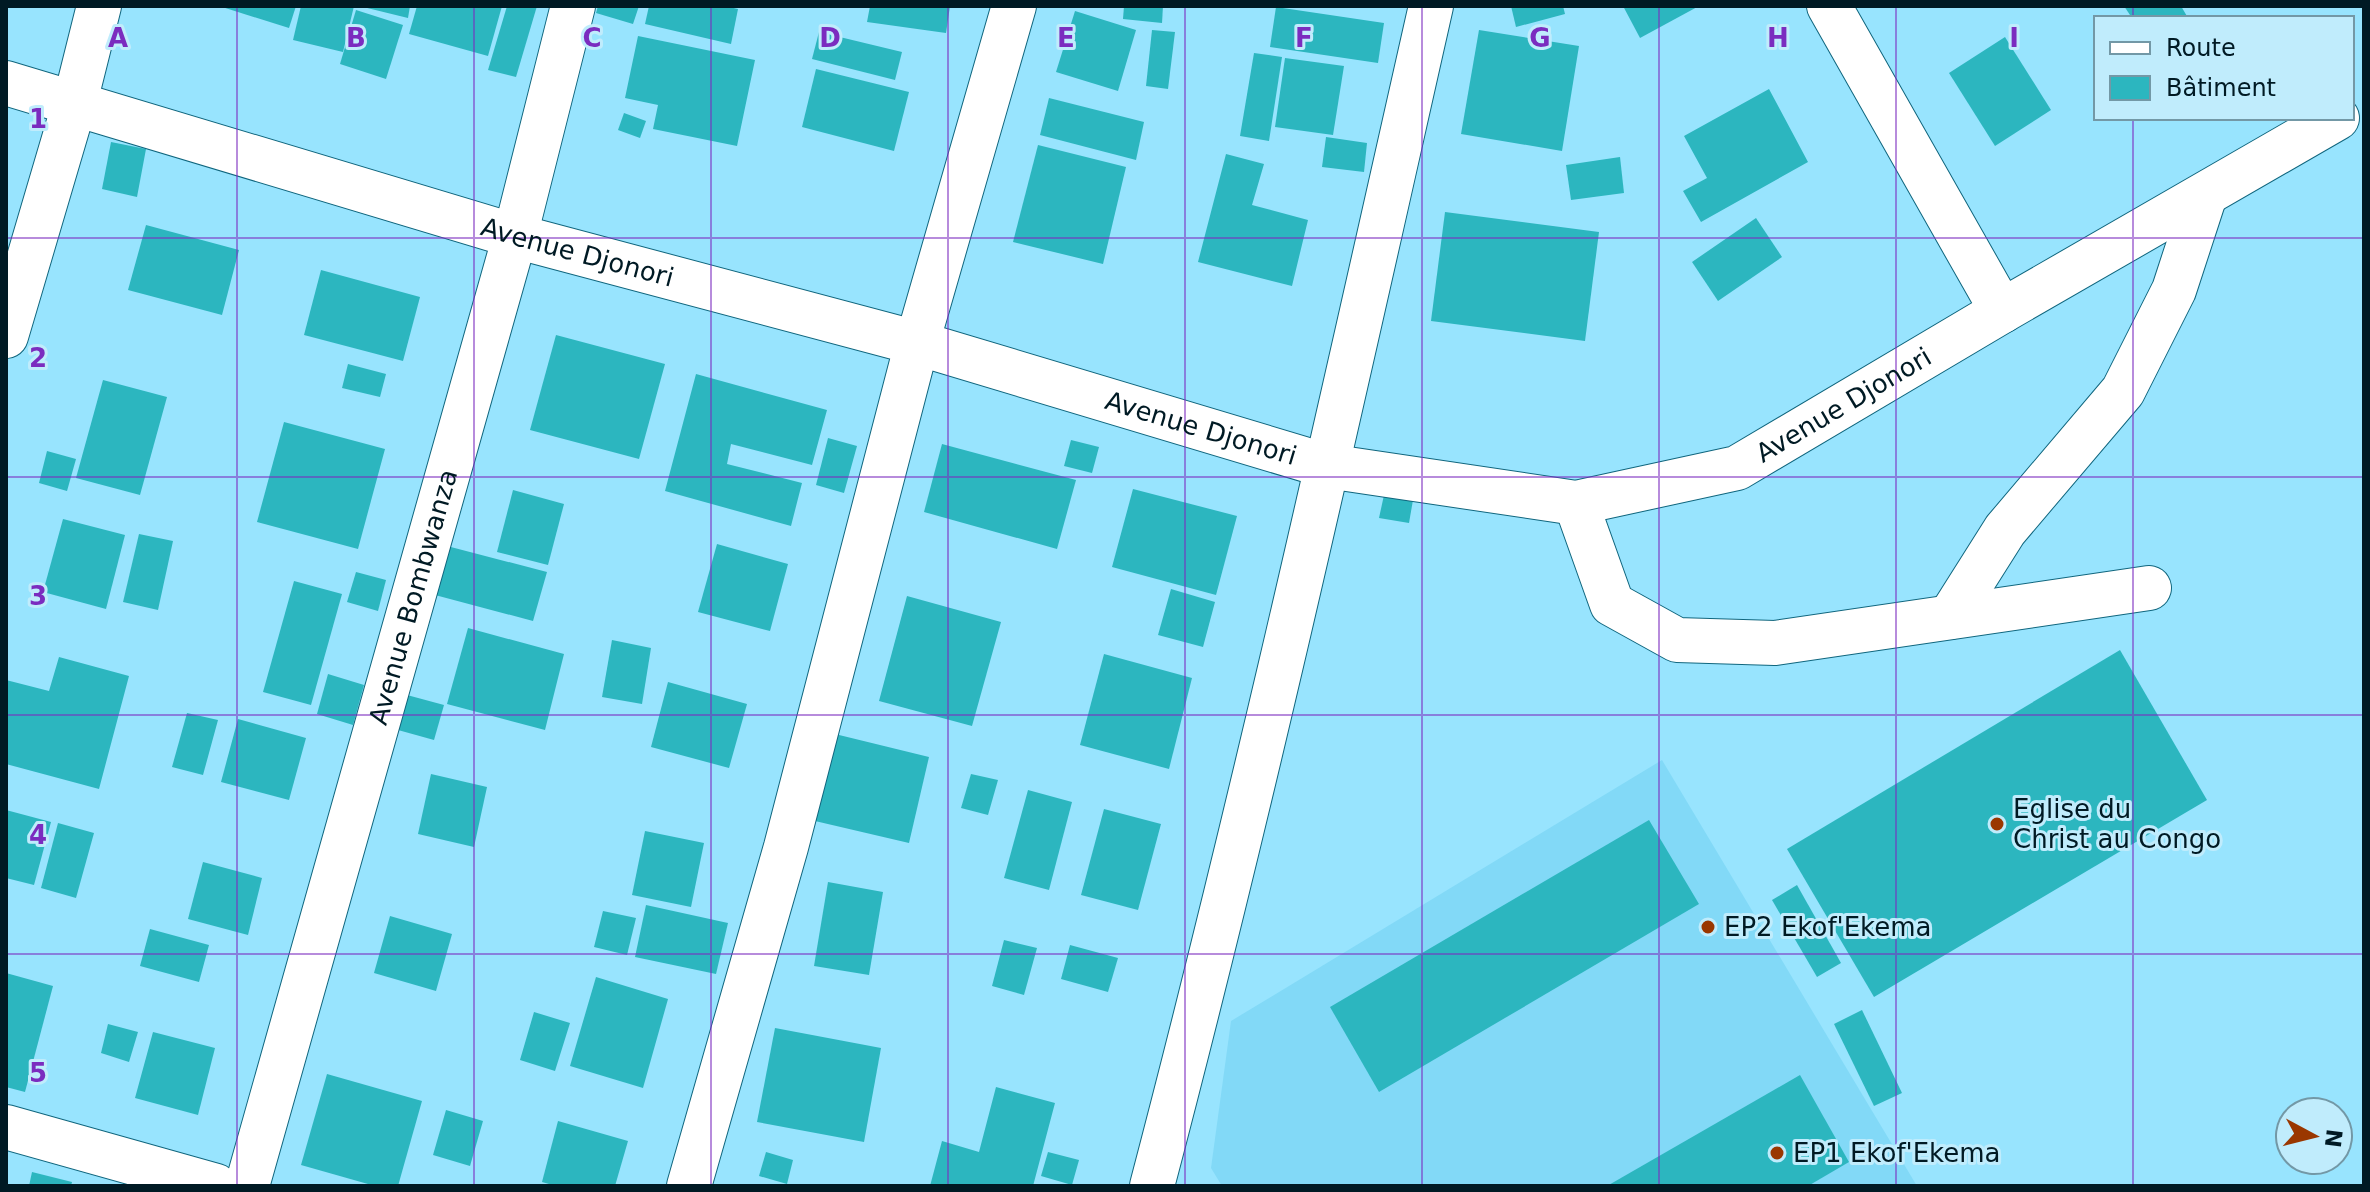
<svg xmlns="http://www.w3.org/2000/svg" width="2370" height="1192" font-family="'DejaVu Sans',sans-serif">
<rect width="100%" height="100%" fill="#98e4fe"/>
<path fill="#82d9f7" d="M1662,760L1917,1186H1222L1211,1168L1231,1021Z"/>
<g fill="#2cb6bf">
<path d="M219,6H296L289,28Z"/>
<path d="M301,6H354L343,52L293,40Z"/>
<path d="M359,6H410L408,18Z"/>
<path d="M417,6H502L488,56L409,34Z"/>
<path d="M507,6H537L516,77L488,70Z"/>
<path d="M598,6H639L633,24L596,13Z"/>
<path d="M649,6H725L738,9L731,44L645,24Z"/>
<path d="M870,6H950L946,33L867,22Z"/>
<path d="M1124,6H1163L1162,23L1123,19Z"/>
<path d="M1511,6H1563L1565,14L1516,27Z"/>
<path d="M1623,6H1699L1640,38Z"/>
<path d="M2124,6H2181L2188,18H2132Z"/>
<path d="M1276,7L1384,23L1378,63L1270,47Z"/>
<path d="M356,10L403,25L386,79L340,64Z"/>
<path d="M1075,11L1136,30L1118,91L1056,72Z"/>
<path d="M1152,30L1175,32L1168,89L1146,86Z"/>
<path d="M1479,30L1579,46L1562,151L1461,134Z"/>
<path d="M819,32L902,52L895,80L812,59Z"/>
<path d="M638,36L755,60L737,146L653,129L658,105L625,98Z"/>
<path d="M2005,37L2051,110L1995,146L1949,73Z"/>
<path d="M1254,53L1282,57L1269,141L1240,136Z"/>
<path d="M1285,58L1344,66L1333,135L1275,127Z"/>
<path d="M816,69L909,92L894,151L802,127Z"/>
<path d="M1769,89L1808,162L1701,222L1683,191L1707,178L1684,136Z"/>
<path d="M1049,98L1144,122L1136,160L1040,135Z"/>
<path d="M624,113L646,121L640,138L618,130Z"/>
<path d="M1326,137L1367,143L1364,172L1322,167Z"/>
<path d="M111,142L146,149L137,197L102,189Z"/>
<path d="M1038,145L1126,167L1103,264L1013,242Z"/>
<path d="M1226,154L1264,164L1252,205L1308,220L1292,286L1198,262Z"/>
<path d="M1620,157L1624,193L1571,200L1566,165Z"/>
<path d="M1445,212L1599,232L1585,341L1431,321Z"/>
<path d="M1756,218L1782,257L1718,301L1692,262Z"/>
<path d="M146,225L239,250L222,315L128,290Z"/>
<path d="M321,270L420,297L403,361L304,335Z"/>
<path d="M556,335L665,364L639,459L530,430Z"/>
<path d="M348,364L386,374L380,397L342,388Z"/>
<path d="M696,374L827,410L812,465L731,444L727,464L802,483L791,526L665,491Z"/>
<path d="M103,380L167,397L140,495L76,478Z"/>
<path d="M284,422L385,449L358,549L257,522Z"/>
<path d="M828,438L857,446L844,493L816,485Z"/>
<path d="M1071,440L1099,447L1092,473L1064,466Z"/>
<path d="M942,444L1076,480L1057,549L924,512Z"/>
<path d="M47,451L76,459L67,491L39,483Z"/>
<path d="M1133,489L1237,516L1216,595L1112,567Z"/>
<path d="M513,490L564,504L548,565L497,552Z"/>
<path d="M1384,495L1413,500L1409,523L1379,518Z"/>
<path d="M63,519L125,535L106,609L43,592Z"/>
<path d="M139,534L173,541L158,610L123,602Z"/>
<path d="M717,544L788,564L770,631L698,612Z"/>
<path d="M447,546L547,572L533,621L435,595Z"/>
<path d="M356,572L386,580L378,611L347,602Z"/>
<path d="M294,581L342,594L311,705L263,692Z"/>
<path d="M1171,589L1215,602L1203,647L1158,635Z"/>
<path d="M907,596L1001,622L972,726L879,701Z"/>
<path d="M468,628L564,654L545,730L447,704Z"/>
<path d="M612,640L651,648L642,704L602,697Z"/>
<path d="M2120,650L2207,800L1874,997L1787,849Z"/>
<path d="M1104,654L1192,678L1169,769L1080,745Z"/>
<path d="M59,657L129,676L99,789L6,764V680L49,691Z"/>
<path d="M328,674L364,685L353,725L317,714Z"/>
<path d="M668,682L747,704L729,768L651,747Z"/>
<path d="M407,695L444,705L434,740L398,730Z"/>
<path d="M187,713L218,720L203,775L172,767Z"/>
<path d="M238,719L306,738L289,800L221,782Z"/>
<path d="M835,734L929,757L909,843L815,821Z"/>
<path d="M431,774L487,787L474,847L418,834Z"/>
<path d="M971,774L998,780L988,815L961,808Z"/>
<path d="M1028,790L1072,802L1049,890L1004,878Z"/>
<path d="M1104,809L1161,824L1138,910L1081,895Z"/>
<path d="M6,810L51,822L34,885L6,878Z"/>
<path d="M1649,820L1699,904L1379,1092L1330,1007Z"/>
<path d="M58,823L94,833L76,898L41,888Z"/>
<path d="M645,831L704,843L691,907L632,895Z"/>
<path d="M203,862L262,878L248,935L188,919Z"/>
<path d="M828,882L883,892L869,975L814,966Z"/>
<path d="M1797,885L1841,963L1817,977L1772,900Z"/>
<path d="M646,905L728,923L716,974L635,957Z"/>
<path d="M603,911L636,918L627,955L594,947Z"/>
<path d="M390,916L452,934L436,991L374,973Z"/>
<path d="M150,929L209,945L199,982L140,966Z"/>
<path d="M1004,940L1037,948L1024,995L992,986Z"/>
<path d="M1070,945L1118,958L1108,992L1061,979Z"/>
<path d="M6,973L53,986L25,1092L6,1087Z"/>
<path d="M596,977L668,999L643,1088L570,1066Z"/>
<path d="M1862,1010L1902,1093L1874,1106L1834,1024Z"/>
<path d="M534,1012L570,1023L555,1071L520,1060Z"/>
<path d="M108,1024L138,1032L129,1062L101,1053Z"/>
<path d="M775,1028L881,1048L864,1142L757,1122Z"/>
<path d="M153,1032L215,1048L198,1115L135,1098Z"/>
<path d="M327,1074L422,1101L398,1186H375L301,1165Z"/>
<path d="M1800,1075L1849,1162L1808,1186H1607Z"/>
<path d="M996,1087L1055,1103L1033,1186H930L942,1141L979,1152Z"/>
<path d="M446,1110L483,1121L470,1166L433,1155Z"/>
<path d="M558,1121L628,1141L615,1186H556L542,1182Z"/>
<path d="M766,1152L793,1160L787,1184L759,1176Z"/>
<path d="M1048,1152L1079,1160L1072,1185L1041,1176Z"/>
<path d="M32,1172L72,1182L71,1186H29Z"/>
</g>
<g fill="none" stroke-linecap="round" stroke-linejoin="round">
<defs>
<g id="minor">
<path d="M1829,6L2002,311"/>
<path id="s1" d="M6,83L515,236L917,343L1327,466L1576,503L1737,468L2002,311L2337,118"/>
<path d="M6,336L75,102L99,6"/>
<path d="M1576,503L1612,604L1677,640L1775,643L2149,588"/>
<path d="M1950,617L2005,530L2123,391L2174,290L2205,195"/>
<path d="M6,1127L216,1186"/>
<path id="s2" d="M247,1186L515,236L573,6"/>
<path d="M689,1186L786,847L917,343L1014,6"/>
<path d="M1152,1186C1255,795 1342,400 1431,6"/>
</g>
</defs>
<use href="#minor" stroke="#10667e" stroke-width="46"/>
<use href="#minor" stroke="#fff" stroke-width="44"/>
</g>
<path fill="none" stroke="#7b2cbf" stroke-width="2" stroke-opacity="0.55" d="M237,6V1186M474,6V1186M711,6V1186M948,6V1186M1185,6V1186M1422,6V1186M1659,6V1186M1896,6V1186M2133,6V18M2133,118V1186M6,238H2364M6,477H2364M6,715H2364M6,954H2364"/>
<g fill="#9a3700" stroke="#c0ecfc" stroke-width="3">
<circle cx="1997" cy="824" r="8"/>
<circle cx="1708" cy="927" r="8"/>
<circle cx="1777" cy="1153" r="8"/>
</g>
<g text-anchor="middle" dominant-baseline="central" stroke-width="6" stroke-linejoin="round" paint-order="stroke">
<g font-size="26" fill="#001a24" stroke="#c0ecfc">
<text stroke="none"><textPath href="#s1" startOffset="596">Avenue Djonori</textPath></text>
<text stroke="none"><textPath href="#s1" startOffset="1916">Avenue Djonori</textPath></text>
<text stroke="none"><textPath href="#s1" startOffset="1244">Avenue Djonori</textPath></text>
<text stroke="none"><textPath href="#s2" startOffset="612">Avenue Bombwanza</textPath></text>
</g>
<g font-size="26" fill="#001a24" stroke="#c0ecfc" text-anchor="start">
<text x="2013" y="809">Eglise du<tspan x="2013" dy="30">Christ au Congo</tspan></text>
<text x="1724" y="927">EP2 Ekof'Ekema</text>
<text x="1793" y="1153">EP1 Ekof'Ekema</text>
</g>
</g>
<g font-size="26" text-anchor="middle" font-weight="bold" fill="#7b2cbf" stroke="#c0ecfc" stroke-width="6" stroke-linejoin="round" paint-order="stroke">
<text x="118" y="47">A</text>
<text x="356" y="47">B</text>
<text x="592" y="47">C</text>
<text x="830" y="47">D</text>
<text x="1066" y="47">E</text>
<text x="1304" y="47">F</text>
<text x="1540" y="47">G</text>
<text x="1778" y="47">H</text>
<text x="2014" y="47">I</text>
<text x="38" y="128">1</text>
<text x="38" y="367">2</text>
<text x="38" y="605">3</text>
<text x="38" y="844">4</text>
<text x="38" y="1082">5</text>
</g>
<rect width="2370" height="1192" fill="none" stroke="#001a24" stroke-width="16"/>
<rect x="2094" y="16" width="260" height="104" fill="#c0ecfc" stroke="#7398a6" stroke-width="2"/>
<rect x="2110" y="42" width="40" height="12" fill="#ffffff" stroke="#7398a6" stroke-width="2"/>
<text x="2166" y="56" font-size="24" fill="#001a24">Route</text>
<rect x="2110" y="76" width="40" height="24" fill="#2cb6bf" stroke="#7398a6" stroke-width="2"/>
<text x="2166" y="96" font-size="24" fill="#001a24">Bâtiment</text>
<g transform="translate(2314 1136) rotate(97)"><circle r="38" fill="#c0ecfc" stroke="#7398a6" stroke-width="2"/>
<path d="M0-6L14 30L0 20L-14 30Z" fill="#9a3700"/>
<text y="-12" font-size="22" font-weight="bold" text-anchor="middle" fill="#001a24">N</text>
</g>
</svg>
